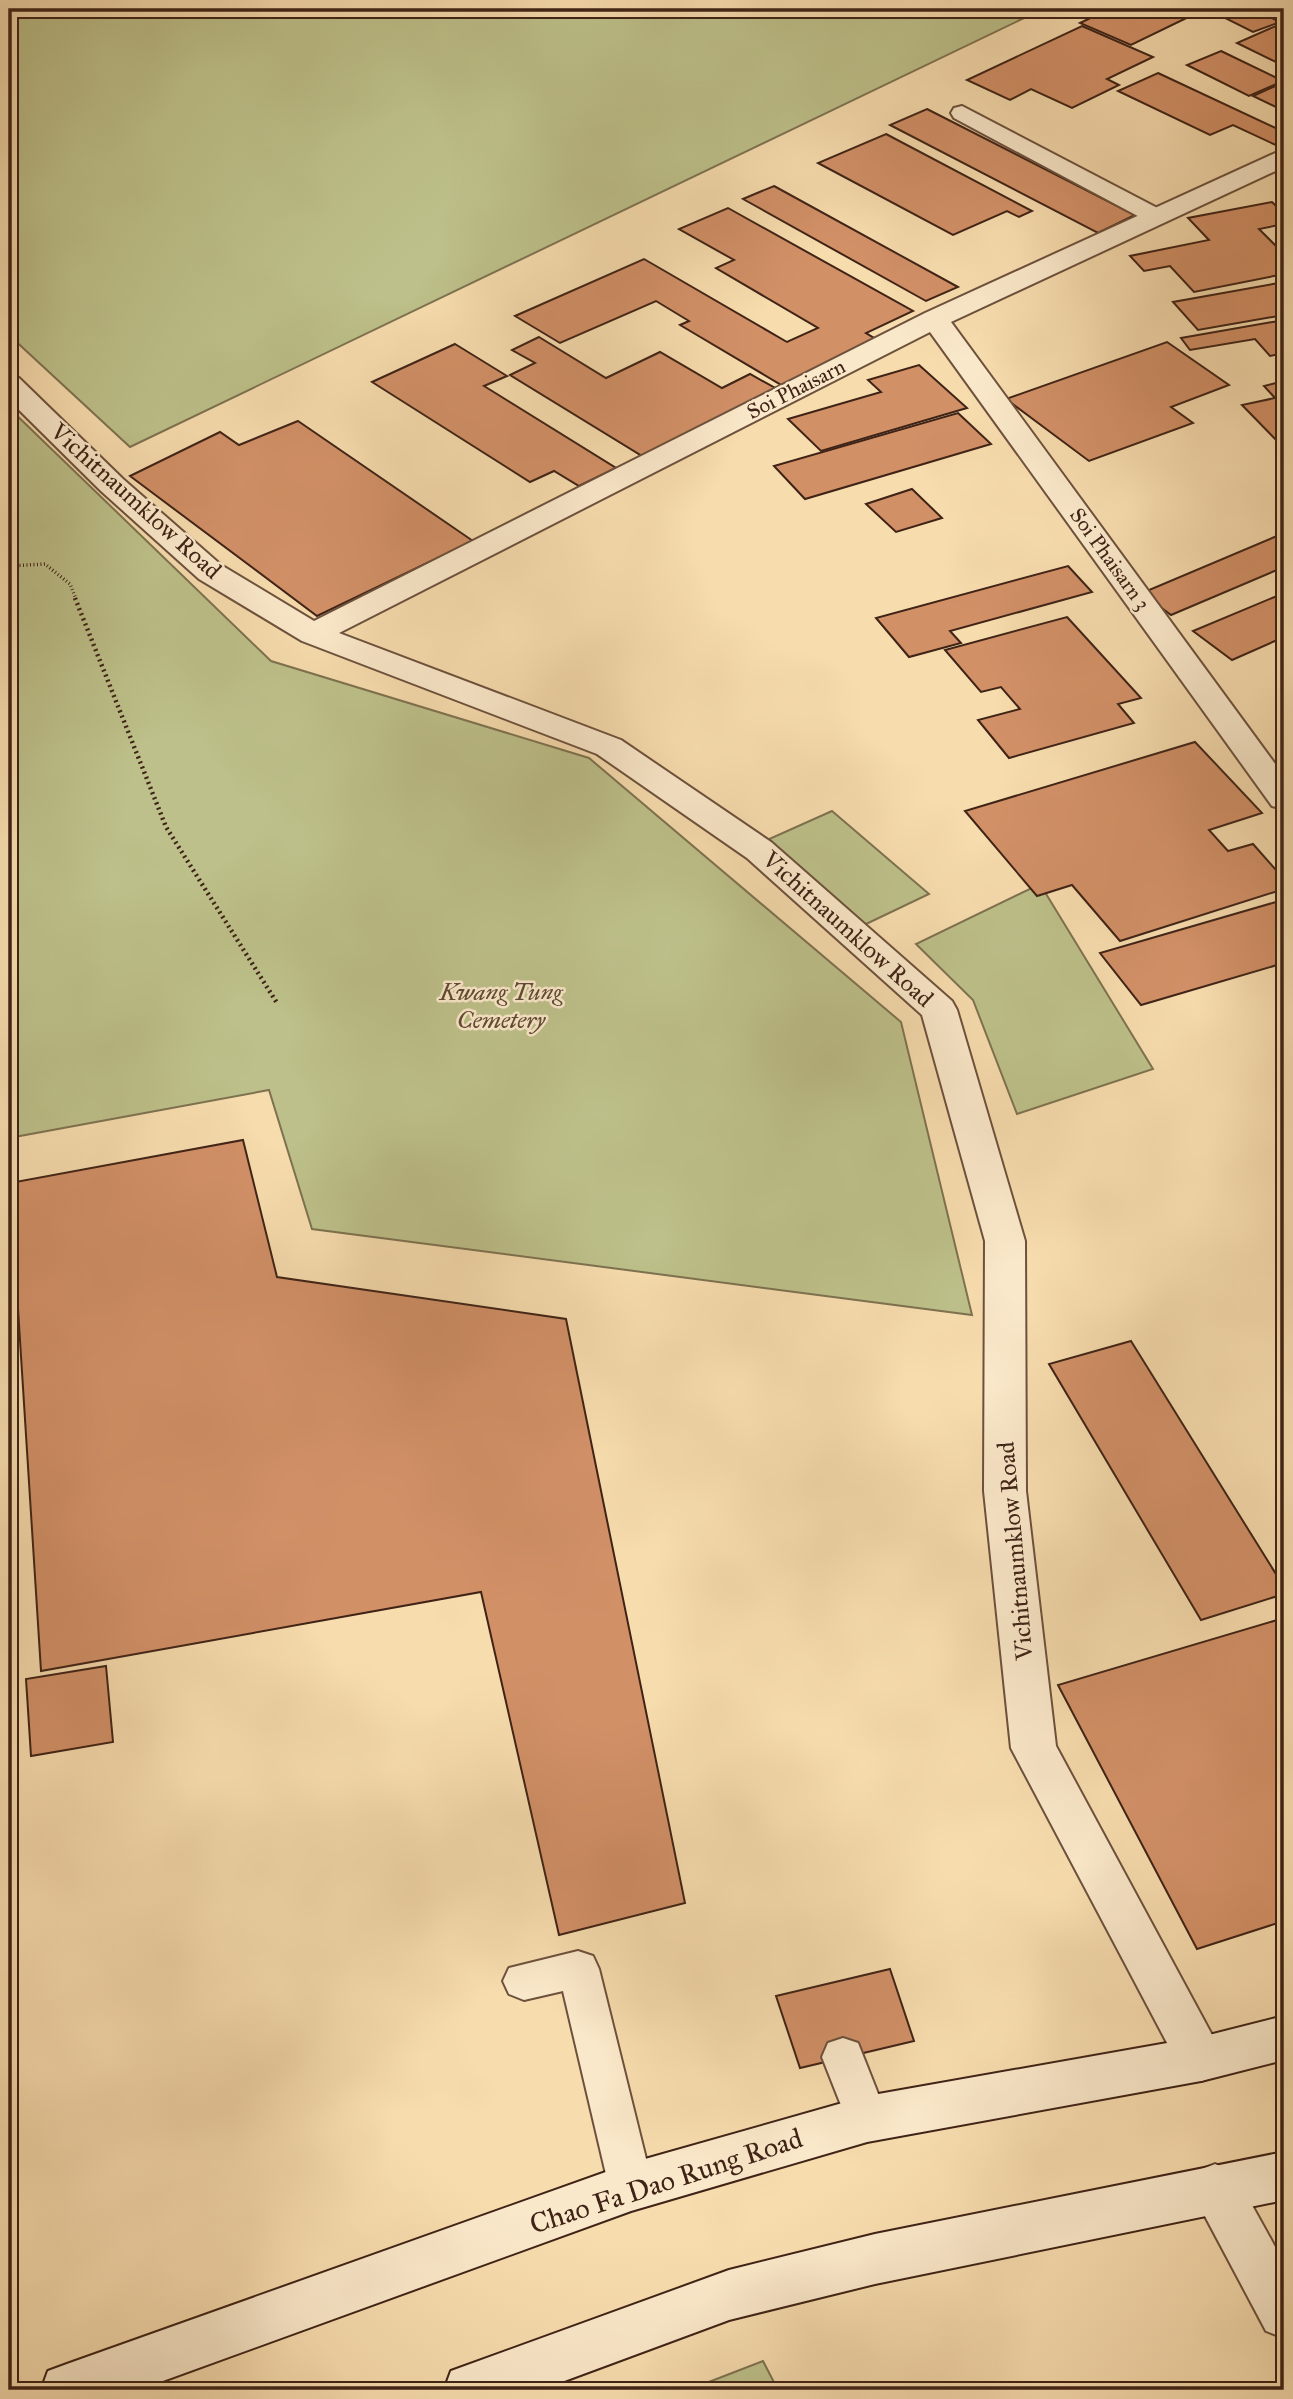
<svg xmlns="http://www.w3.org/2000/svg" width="1293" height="2399" font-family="'IM FELL Great Primer',serif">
<rect width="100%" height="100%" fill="#f7dcae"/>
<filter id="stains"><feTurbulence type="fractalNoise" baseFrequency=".00286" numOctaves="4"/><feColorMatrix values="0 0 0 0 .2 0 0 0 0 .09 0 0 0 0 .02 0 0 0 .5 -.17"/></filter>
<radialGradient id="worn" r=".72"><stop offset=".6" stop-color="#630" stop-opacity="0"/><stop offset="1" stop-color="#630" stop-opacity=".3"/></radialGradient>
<g fill="#bdc08a" stroke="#7e7250" stroke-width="2">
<path d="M9,9H1043L130,447L9,335Z"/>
<path d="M9,408L271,661L589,758L901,1022L972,1315L312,1229L269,1090L9,1138Z"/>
<path d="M832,811L929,894L864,925L767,840Z"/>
<path d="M1040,884L1153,1069L1017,1114L973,1000L916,944Z"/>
<path d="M763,2361L778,2390H688Z"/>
</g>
<g fill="#d29067" stroke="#3f2316" stroke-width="2">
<path d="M1109,9H1205L1131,45L1080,23Z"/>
<path d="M1245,9H1253L1280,22L1253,32L1223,17Z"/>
<path d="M1278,25L1284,28V66L1237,43Z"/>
<path d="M1082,26L1153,57L1107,79L1119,85L1072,108L1031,89L1010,100L967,80Z"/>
<path d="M1221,51L1283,81L1249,96L1187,65Z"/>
<path d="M1158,73L1284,132V145L1280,147L1233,125L1210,135L1118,91Z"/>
<path d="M1284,82V111L1253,96Z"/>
<path d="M927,109L1135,215L1098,233L890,125Z"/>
<path d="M886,134L1032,211L1019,217L1007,211L953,235L818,163Z"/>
<path d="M774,186L958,287L926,301L743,199Z"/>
<path d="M1272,202L1284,214V224L1259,229L1284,254V274L1194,292L1170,266L1144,271L1130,256L1209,240L1188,218Z"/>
<path d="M728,208L913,311L866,333L879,341L783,386L680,325L689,321L656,301L560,343L515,316L644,259L787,342L818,328L716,268L734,260L679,229Z"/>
<path d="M1284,282V315L1198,330L1173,302Z"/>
<path d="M1284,320V353L1270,356L1255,339L1190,350L1181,338Z"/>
<path d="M539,337L606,378L660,352L722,388L750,374L777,389L647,459L510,375L535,363L512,350Z"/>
<path d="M1167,342L1229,385L1171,407L1193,423L1089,461L1006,399Z"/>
<path d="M455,344L507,376L484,386L616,468L579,486L554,471L530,482L372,382Z"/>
<path d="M919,365L967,408L821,451L788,419L881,392L868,380Z"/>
<path d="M1284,381V443L1280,444L1242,405L1275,398L1264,386Z"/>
<path d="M958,413L991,444L805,499L774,466Z"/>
<path d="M298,421L473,541L317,616L130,476L220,432L239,445Z"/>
<path d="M912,489L942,518L896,532L866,504Z"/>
<path d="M1284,533V567L1171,615L1142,593Z"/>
<path d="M1068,566L1092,592L950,631L961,643L909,657L876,618Z"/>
<path d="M1284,593V637L1232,660L1193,631Z"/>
<path d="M1067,617L1141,698L1118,704L1134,723L1009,758L978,720L1020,709L1001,687L981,692L945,650Z"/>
<path d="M1195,742L1262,813L1209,830L1228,851L1253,844L1284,879V889L1120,941L1072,885L1037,896L965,811Z"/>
<path d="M1276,902L1284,912V963L1141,1005L1100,953Z"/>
<path d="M243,1140L277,1277L566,1319L685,1903L559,1935L481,1592L41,1671L10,1183Z"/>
<path d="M1131,1341L1284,1587V1594L1201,1620L1049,1364Z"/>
<path d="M1284,1618V1921L1197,1949L1058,1685Z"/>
<path d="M106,1666L113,1742L31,1756L26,1679Z"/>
<path d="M890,1969L914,2041L800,2068L776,1996Z"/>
</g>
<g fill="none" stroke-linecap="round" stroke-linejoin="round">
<defs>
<g id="lane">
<path d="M962,106L1165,212L1168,217L1165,222H1149L954,118L951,113L954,108Z"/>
<path d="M578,1951L593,1956L599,1969L653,2187L646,2202L631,2208L616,2202L609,2187L563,1991L524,2000L509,1994L503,1981L509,1968Z"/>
<path d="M843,2038L858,2043L888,2119L882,2133L867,2139L852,2133L822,2057L828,2043Z"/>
</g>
<g id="street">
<path d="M1284,149V167L951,322L1284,776V809L1272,806L930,332L339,633L621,740L771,842L952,1001L957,1010L1025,1241L1026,1491L1056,1746L1225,2059L1218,2075L1201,2081L1184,2075L1011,1748L984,1491L985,1241L922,1015L747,858L597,754L302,641L199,579L101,491L9,400V375L19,378L123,479L221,565L314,621L925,313Z"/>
<path d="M1215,2164L1233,2171L1284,2263V2338L1266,2331L1190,2188L1197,2171Z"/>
</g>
<g id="secondary">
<path d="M1284,2016V2060L1201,2081L867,2142L631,2211L138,2390H41L48,2371L67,2364L631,2163L867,2096L1201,2037Z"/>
<path d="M1284,2152V2200L875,2284L729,2320L540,2390H444L451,2371L729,2270L875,2234Z"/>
</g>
</defs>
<use href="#lane" stroke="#6d513c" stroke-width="4"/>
<use href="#street" stroke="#6d513c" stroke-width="4"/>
<use href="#secondary" stroke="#3f2316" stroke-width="4"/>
<path stroke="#3f2316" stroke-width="3.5" stroke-dasharray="1 2.5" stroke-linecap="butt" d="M9,566L45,564L70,584L76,599"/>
<path stroke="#3f2316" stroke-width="4.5" stroke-dasharray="2 3.5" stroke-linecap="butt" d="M75,598L166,827L277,1003"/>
<use href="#lane" fill="#fae8ca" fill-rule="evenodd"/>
<use href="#street" fill="#fae8ca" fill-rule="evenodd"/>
<use href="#secondary" fill="#fae8ca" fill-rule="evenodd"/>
</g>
<g text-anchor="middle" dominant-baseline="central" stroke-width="5" stroke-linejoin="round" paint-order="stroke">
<g font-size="21" fill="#3f2316" stroke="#fae8ca">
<text transform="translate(796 389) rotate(-27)">Soi Phaisarn</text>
<text transform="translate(1110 559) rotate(54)">Soi Phaisarn 3</text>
</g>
<g font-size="24" fill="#3f2316" stroke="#fae8ca">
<text transform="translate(136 501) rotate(42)">Vichitnaumklow Road</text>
<text transform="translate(848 929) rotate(42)">Vichitnaumklow Road</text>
<text transform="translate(1015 1551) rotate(-95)">Vichitnaumklow Road</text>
</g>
<g font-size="24" font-style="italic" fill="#5e4a33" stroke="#fae8ca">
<text x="501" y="992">Kwang Tung<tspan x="501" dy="28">Cemetery</tspan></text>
</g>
<g font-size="28" fill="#3f2316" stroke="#fae8ca">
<text transform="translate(666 2181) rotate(-18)">Chao Fa Dao Rung Road</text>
</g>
</g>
<rect width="1293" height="2399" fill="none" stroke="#f7dcae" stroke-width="35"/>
<rect x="10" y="10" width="1272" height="2378" fill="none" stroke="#3f2316" stroke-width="3.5"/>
<rect x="18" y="18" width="1258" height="2364" fill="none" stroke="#3f2316" stroke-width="2"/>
<rect width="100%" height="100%" filter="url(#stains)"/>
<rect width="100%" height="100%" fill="url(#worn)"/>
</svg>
